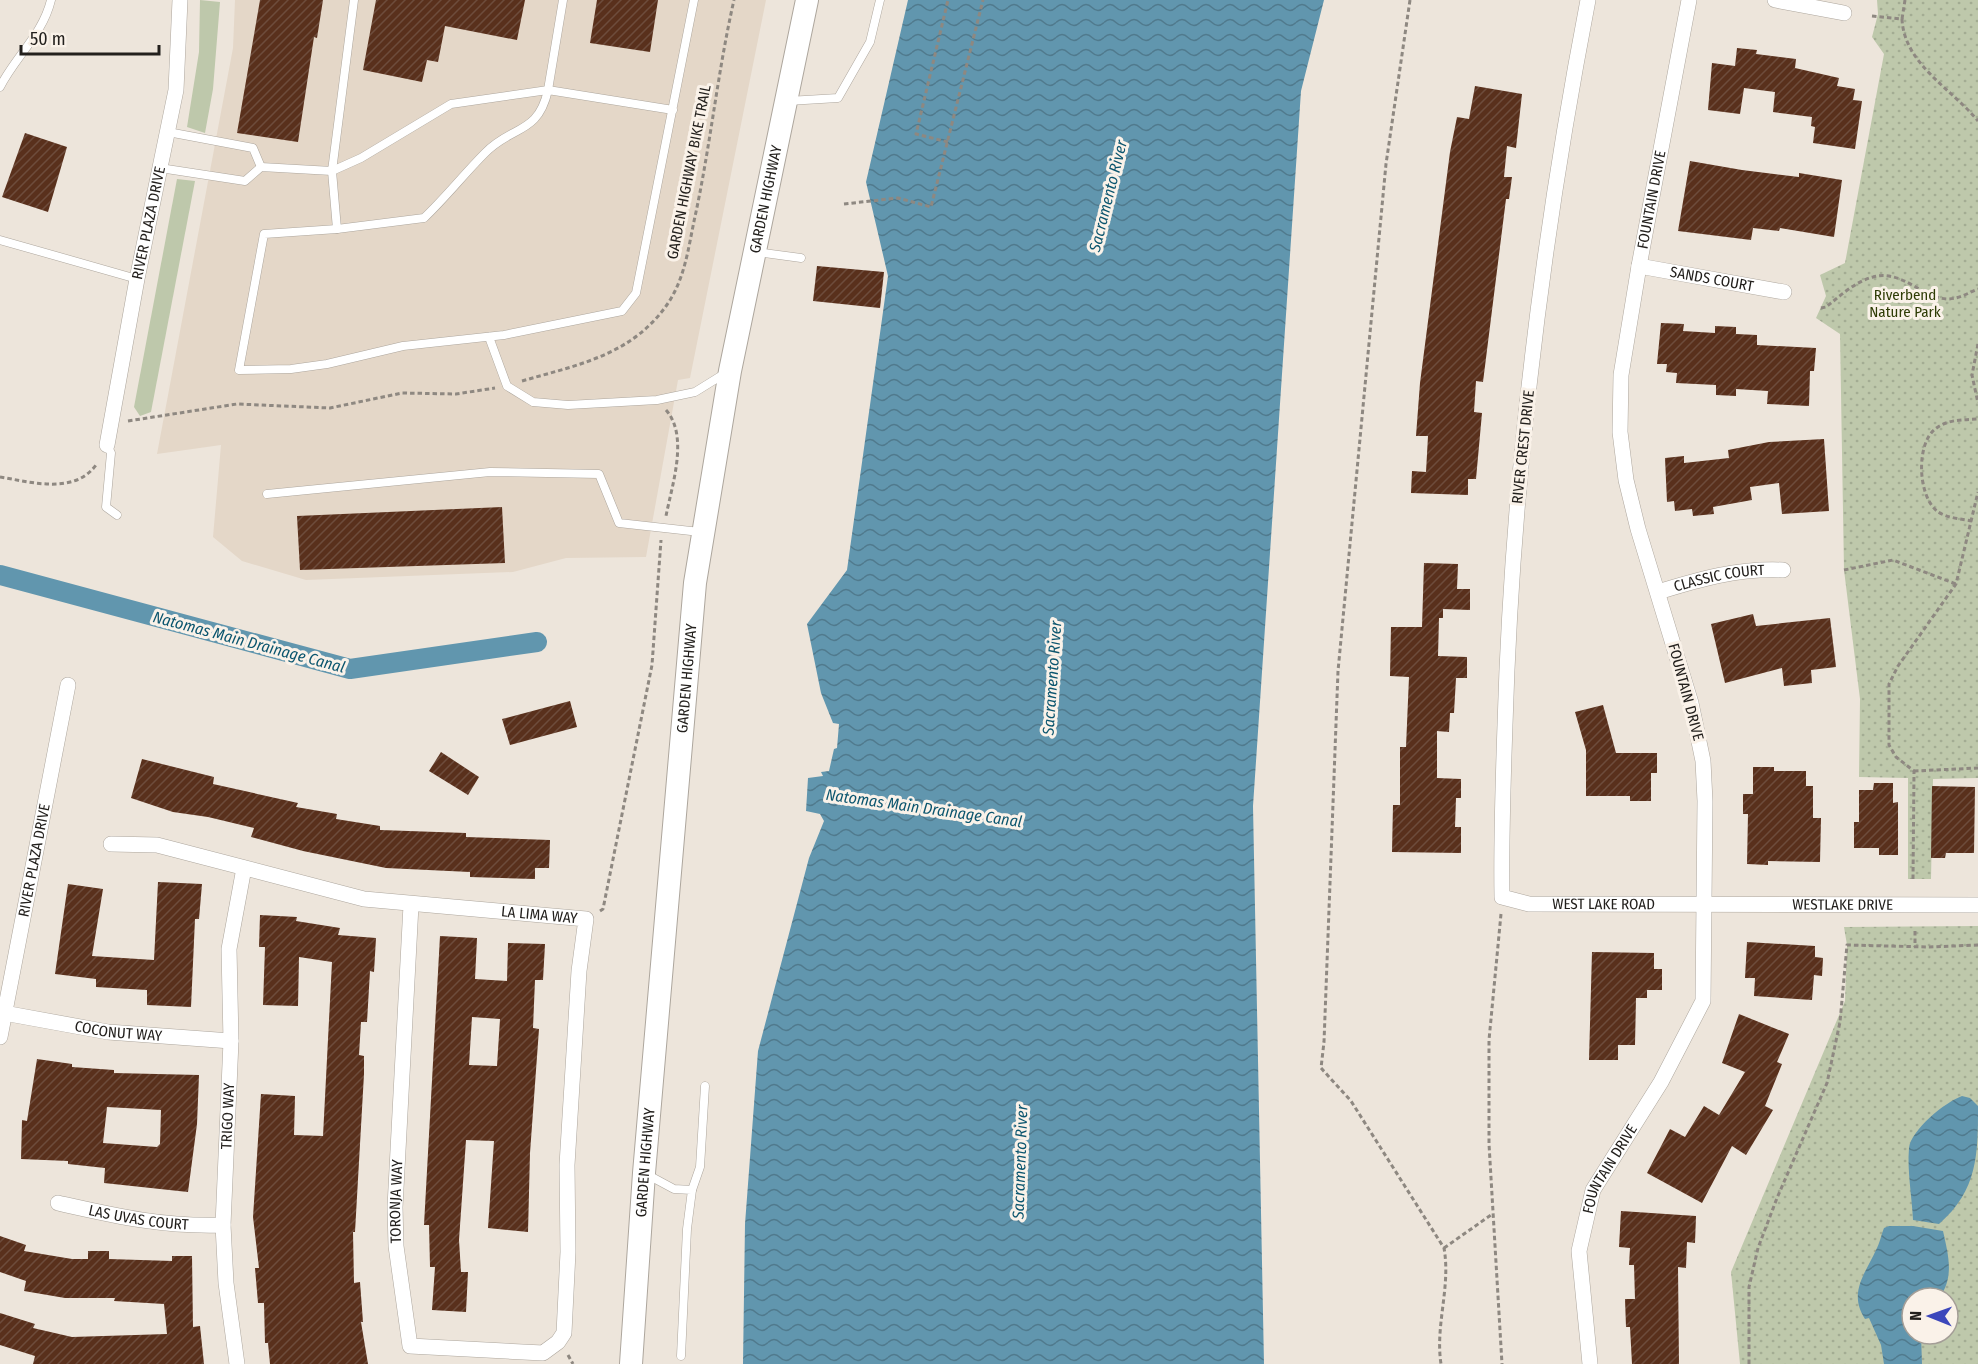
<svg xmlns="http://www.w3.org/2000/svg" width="1978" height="1364" font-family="'Fira Sans Condensed',sans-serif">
<defs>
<pattern id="park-dots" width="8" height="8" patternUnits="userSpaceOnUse" patternTransform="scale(1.5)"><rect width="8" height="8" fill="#bec8ab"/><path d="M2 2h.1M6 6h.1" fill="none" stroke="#a3ac93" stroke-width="1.8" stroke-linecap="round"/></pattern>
<pattern id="water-waves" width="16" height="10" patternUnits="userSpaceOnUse" patternTransform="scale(1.5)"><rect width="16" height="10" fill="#6196ae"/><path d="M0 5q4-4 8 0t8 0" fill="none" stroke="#507a8d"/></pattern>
<pattern id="building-hatch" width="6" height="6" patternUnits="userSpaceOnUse" patternTransform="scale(1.5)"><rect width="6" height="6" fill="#59301c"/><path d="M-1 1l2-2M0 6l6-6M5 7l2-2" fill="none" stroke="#6d4c3c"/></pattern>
</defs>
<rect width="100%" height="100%" fill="#ede5db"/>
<path fill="#e4d7c8" d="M235,0H766L690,378L678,380L646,557L566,558L513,572L306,580L242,561L213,537L221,445L157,454L233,48Z"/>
<g fill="#bec8ab">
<path d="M200,0L220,2L213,89L205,133L187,127L199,52Z"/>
<path d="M177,179L195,181L151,412L140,416L134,407Z"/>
</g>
<g fill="url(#park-dots)" fill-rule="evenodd">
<path d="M1877,0H1978V778L1933,779L1931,879H1908V778L1859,777L1860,699L1844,570L1840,334L1816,318L1826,296L1820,275L1845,263L1884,54L1872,37L1878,14Z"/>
<path d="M1978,926V1364H1740L1731,1272L1845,1001L1847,945L1844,927ZM1912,1298H1948V1334H1912Z"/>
</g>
<g fill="url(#water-waves)">
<path d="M908,0H1324L1301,91L1253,806L1264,1364H743L745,1224L758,1051L809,858L824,821L820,814L806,811L808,778L823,776L821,772L829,771L834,749L837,748L839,724L833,723L821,693L807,624L847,570L888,276L866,182Z"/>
<path d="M1962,1096L1970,1098L1978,1106C1978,1154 1978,1190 1939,1224L1913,1220C1912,1197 1907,1171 1909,1148C1911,1130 1945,1102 1962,1096Z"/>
<path d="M1889,1226H1913L1943,1231C1948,1254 1955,1277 1939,1298H1912V1334H1921L1922,1364H1884L1881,1345L1869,1318L1865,1319C1848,1293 1865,1274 1876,1250C1880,1243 1881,1235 1884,1228Z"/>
</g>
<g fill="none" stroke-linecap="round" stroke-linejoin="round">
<path stroke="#6196ae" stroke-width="20" d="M0,575L350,669L537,642"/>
</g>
<g fill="url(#building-hatch)" fill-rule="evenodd">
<path d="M260,0H323L317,38L314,37L298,142L237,133Z"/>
<path d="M376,0H525L517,40L445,26L438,62L427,60L422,82L363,70Z"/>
<path d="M597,0H658L650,52L590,43Z"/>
<path d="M1737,48L1757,50L1756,54L1796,59L1795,68L1839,78L1837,86L1855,89L1853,100L1862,101L1855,149L1813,143L1815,127L1811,126L1812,117L1773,112L1775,92L1744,88L1740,114L1708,110L1712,63L1735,66Z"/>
<path d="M1475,86L1522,94L1516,148L1507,146L1504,177H1512L1509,199H1506L1483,382L1476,381L1474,412L1482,413L1476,479H1468V495L1411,493L1412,471L1426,472L1428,436H1416L1420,383L1450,152L1457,117L1469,119Z"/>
<path d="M25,133L67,147L48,212L2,197Z"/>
<path d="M1690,161L1742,170L1799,177V173L1842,180L1834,237L1780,228L1779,231L1753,228L1751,240L1678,231Z"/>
<path d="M817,266L884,272L880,308L813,301Z"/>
<path d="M1661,323L1684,324L1683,331L1715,333V326L1736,327V334L1757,335V345L1816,348L1814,371H1810L1809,406L1767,404L1768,391L1736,389V396L1716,395V385L1676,383L1677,373L1666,372L1667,364H1657Z"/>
<path d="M1824,439L1829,511L1782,514L1779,483L1750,487L1752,500L1713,507L1714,514L1693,516L1692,509L1675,511L1674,501L1667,502L1665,458L1684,456V463L1729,458L1728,450L1769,442Z"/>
<path d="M502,507L505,563L300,570L297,516Z"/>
<path d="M1424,563L1458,564L1457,589H1470V610L1443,609V618H1439L1438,656L1467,657V678H1456L1454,713H1450L1449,732L1437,731V778L1461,779V798H1456L1455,827H1461V853L1392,852L1393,805H1400V747H1406L1409,677L1390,676L1391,627H1422Z"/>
<path d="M1753,614L1756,626L1830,618L1836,667L1811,670L1812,683L1784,686L1782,668L1725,683L1711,624Z"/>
<path d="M570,701L577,727L510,745L502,719Z"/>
<path d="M1603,705L1616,753H1657V773H1651V801H1630V796H1586V750L1575,712Z"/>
<path d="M441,752L479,777L468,795L429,771Z"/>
<path d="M142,759L214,777L213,784L298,803L296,807L337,814L336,819L380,826V830L466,833V837L550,840L549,868H535V879L470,877V872L386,868L303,851L251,837L254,828L208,817L173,812L131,798Z"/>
<path d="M1753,767H1774V771H1806V786H1813V818H1821L1820,862L1768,861V865L1747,864L1748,814H1743V794H1753Z"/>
<path d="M1874,783H1893V803L1898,802V855H1879V848H1854V822H1859V790H1873Z"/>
<path d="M1932,786L1975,787L1974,853H1946L1945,858H1931Z"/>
<path d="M158,882L202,884L199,919H195L191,1007L147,1005V990L96,987V979L55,974L68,884L103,889L92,956L154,960Z"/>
<path d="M260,915L297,917L296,921L340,928L338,935L376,938L374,972L370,971L367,1022H361L359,1055L364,1056V1074L355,1232H353L354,1283L360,1282L363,1322H361L368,1364H270L268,1343H265L264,1303H258L255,1268H259L253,1217L261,1094L295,1096L294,1135L323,1136L332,962L299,957L298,1006L263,1005L265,947H259Z"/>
<path d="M440,936L477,938L475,979L507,981L508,943L545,944L543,980H535L533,1028L539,1029L530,1153L528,1232L488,1228L494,1141L466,1140L459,1240L461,1272H468L466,1312L432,1310L435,1267H430L429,1225H424ZM472,1017L500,1019L497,1066L469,1065Z"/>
<path d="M1747,942L1815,946V957L1823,958L1822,976L1814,975L1812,1000L1754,996L1755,978H1745Z"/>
<path d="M1592,952L1654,953V969H1662V990H1647V998H1636L1635,1045H1618V1060H1589Z"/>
<path d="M1739,1014L1789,1034L1777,1062L1782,1064L1765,1106L1773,1110L1746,1155L1732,1146L1702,1203L1647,1173L1670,1129L1685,1137L1704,1106L1719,1115L1745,1072L1722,1063Z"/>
<path d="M37,1059L72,1064V1067L114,1070V1073L199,1075L197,1124L188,1192L104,1183L105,1168L68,1164V1161L21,1159L22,1120L27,1121ZM107,1107L161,1110L160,1144L157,1147L103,1143Z"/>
<path d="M1621,1211L1696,1216L1695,1243L1687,1242L1686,1268L1678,1267L1679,1364H1632L1630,1327H1626L1625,1299H1635L1634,1265H1629L1630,1248L1619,1247Z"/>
<path d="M0,1236L26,1245L24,1251L72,1259H88V1251H109V1259L172,1261V1256H192L193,1327L200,1326L204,1364H33L35,1356L0,1345V1313L35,1324L33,1328L72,1337L167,1334L164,1304L114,1301L115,1298H65L24,1291L26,1281L0,1272Z"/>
</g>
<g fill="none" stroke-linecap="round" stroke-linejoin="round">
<defs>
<g id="lane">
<path d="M0,87C15,57 43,34 51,0"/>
<path d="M788,101L838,98L870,42L880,0"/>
<path d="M673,110L548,90C538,135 512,125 485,153C464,174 446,197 424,218L337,229L264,234L239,370L291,369L327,364L403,346L504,335L622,311L636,293L694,0"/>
<path d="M168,132L253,148L261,167"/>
<path d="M160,168L245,181L261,167L332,171L354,0"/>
<path d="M337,229L332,171L361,158L451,104L548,90L563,0"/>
<path d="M0,240L137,279"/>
<path d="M756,252L801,258"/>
<path d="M489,337L507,386L533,402L568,405L657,400L695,392L724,374"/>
<path d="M107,445L111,453L106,507L117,515"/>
<path d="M267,494L490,472L599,474L619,523L700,532"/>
<path d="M648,1175L674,1189L692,1190L687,1229L681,1356"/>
<path d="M692,1190L700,1167L705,1086"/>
</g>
<g id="street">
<path id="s1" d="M1588,0C1542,239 1512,482 1505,725C1503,782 1501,840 1502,897L1529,904L1978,905"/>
<path d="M1775,0L1844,13"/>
<path id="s2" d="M1639,266L1784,292"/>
<path id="s3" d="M107,445L137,279L176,90L180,0"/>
<path id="s4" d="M1658,592C1700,579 1738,568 1783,570"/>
<path id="s5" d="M111,844L157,845L364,899L586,919L579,971L567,1165L568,1252L564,1333L558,1342L543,1353L410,1346L396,1246L395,1207L411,905"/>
<path id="s6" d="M4,1013L108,1032L231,1041"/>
<path id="s7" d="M0,1037L68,685"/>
<path id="s8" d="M58,1203C116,1216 162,1227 223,1225"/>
<path id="s9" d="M237,1364L226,1283L223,1225L231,1041L229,949L244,868"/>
<path id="s10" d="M1590,1364L1579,1251L1593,1190L1661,1082L1703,1001L1705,801L1703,761L1691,703L1638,529L1626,480L1620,432L1621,375L1639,266L1689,0"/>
</g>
<g id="secondary">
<path id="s11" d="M631,1364L644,1173L695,583L730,371L807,0"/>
</g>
</defs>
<use href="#lane" stroke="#ada69d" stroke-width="9"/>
<use href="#street" stroke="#ada69d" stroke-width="16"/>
<use href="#secondary" stroke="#ada69d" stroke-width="24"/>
<g stroke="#8e8881" stroke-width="3" stroke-dasharray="4.5 3" stroke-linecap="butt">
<path d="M1410,0L1386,164L1338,671L1324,1042L1321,1068L1351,1101L1444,1248C1451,1287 1435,1325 1441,1364"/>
<path d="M1872,16L1902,19C1904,64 1952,89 1978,121"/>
<path d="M1902,19L1905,0"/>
<path d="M948,142L916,134L948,0"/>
<path d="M844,204L898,198L931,207L983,0"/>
<path d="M1821,308L1826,307C1840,296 1856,281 1873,277C1902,269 1922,298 1947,299C1959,299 1968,293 1978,289"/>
<path d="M1978,344L1972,375L1978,403"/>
<path d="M522,381C556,371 594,363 625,344C645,332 665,312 675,291C687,267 690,238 696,212C711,141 718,70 734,0"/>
<path d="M666,410C689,436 672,485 666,516"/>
<path d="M128,421L237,404L330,408L402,393L456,394L495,388"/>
<path d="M0,477C31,482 74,495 96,465"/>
<path d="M1972,521C1962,519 1945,518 1937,511C1918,496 1916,446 1934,430C1946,419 1963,420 1978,419"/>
<path d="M1844,570L1893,560L1956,584"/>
<path d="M1914,771L1978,768"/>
<path d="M1913,879L1914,771L1896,757L1889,745V684L1898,666L1956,584L1978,492"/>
<path d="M600,911L603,909L652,665L661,540"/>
<path d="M1501,914L1489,1040V1144L1502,1364"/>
<path d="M1915,931V947"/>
<path d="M1444,1248L1491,1215"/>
<path d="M568,1355L573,1364"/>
<path d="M1749,1364V1287L1758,1248L1777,1198L1827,1083L1840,1022L1847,945L1929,947L1978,945"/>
</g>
<use href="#lane" stroke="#fff" stroke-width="8"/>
<use href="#street" stroke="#fff" stroke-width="15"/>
<use href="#secondary" stroke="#fff" stroke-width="22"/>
</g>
<g text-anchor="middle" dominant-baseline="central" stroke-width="6" stroke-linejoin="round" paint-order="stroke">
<g font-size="15" fill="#23201d" stroke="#faf2e9">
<text transform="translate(689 172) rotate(-79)">GARDEN HIGHWAY BIKE TRAIL</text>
<text stroke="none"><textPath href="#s11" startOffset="1174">GARDEN HIGHWAY</textPath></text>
<text stroke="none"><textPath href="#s10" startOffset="1210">FOUNTAIN DRIVE</textPath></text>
<text stroke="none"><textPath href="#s3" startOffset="226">RIVER PLAZA DRIVE</textPath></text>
<text stroke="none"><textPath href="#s2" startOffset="74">SANDS COURT</textPath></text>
<text transform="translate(1523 447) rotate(-84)">RIVER CREST DRIVE</text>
<text stroke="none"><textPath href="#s4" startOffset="63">CLASSIC COURT</textPath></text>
<text stroke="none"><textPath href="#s11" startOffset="688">GARDEN HIGHWAY</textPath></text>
<text transform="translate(1686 692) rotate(75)">FOUNTAIN DRIVE</text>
<text stroke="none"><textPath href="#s7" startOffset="180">RIVER PLAZA DRIVE</textPath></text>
<text stroke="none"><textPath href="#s1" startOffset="1005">WEST LAKE ROAD</textPath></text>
<text stroke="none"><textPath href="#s1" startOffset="1244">WESTLAKE DRIVE</textPath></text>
<text stroke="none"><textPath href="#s5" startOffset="436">LA LIMA WAY</textPath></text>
<text stroke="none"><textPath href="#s6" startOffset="116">COCONUT WAY</textPath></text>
<text stroke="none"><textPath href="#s9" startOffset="249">TRIGO WAY</textPath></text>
<text stroke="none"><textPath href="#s11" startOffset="202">GARDEN HIGHWAY</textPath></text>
<text stroke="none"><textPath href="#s10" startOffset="202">FOUNTAIN DRIVE</textPath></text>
<text stroke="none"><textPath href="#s5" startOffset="1206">TORONJA WAY</textPath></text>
<text stroke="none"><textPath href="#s8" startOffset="82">LAS UVAS COURT</textPath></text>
</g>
<g font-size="15" fill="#2e3c05" stroke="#faf2e9">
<text x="1905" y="295">Riverbend<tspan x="1905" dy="17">Nature Park</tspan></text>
</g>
<g font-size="16" font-style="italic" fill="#0b556e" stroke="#faf2e9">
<text transform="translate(1108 196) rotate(-76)">Sacramento River</text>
<text transform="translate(249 642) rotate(15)">Natomas Main Drainage Canal</text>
<text transform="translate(1052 678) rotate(-86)">Sacramento River</text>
<text transform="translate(924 808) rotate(8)">Natomas Main Drainage Canal</text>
<text transform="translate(1020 1162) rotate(-88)">Sacramento River</text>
</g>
</g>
<g transform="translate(1930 1316) rotate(271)"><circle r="28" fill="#faf2e9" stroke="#a49e97" stroke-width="1.5"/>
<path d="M0-4.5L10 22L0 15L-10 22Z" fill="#3c47bb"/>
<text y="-9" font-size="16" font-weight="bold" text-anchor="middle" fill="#23201d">N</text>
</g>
<path d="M21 45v9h138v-9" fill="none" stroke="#23201d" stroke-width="3"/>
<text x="30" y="45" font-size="18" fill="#23201d" stroke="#faf2e9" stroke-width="4.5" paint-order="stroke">50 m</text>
</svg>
